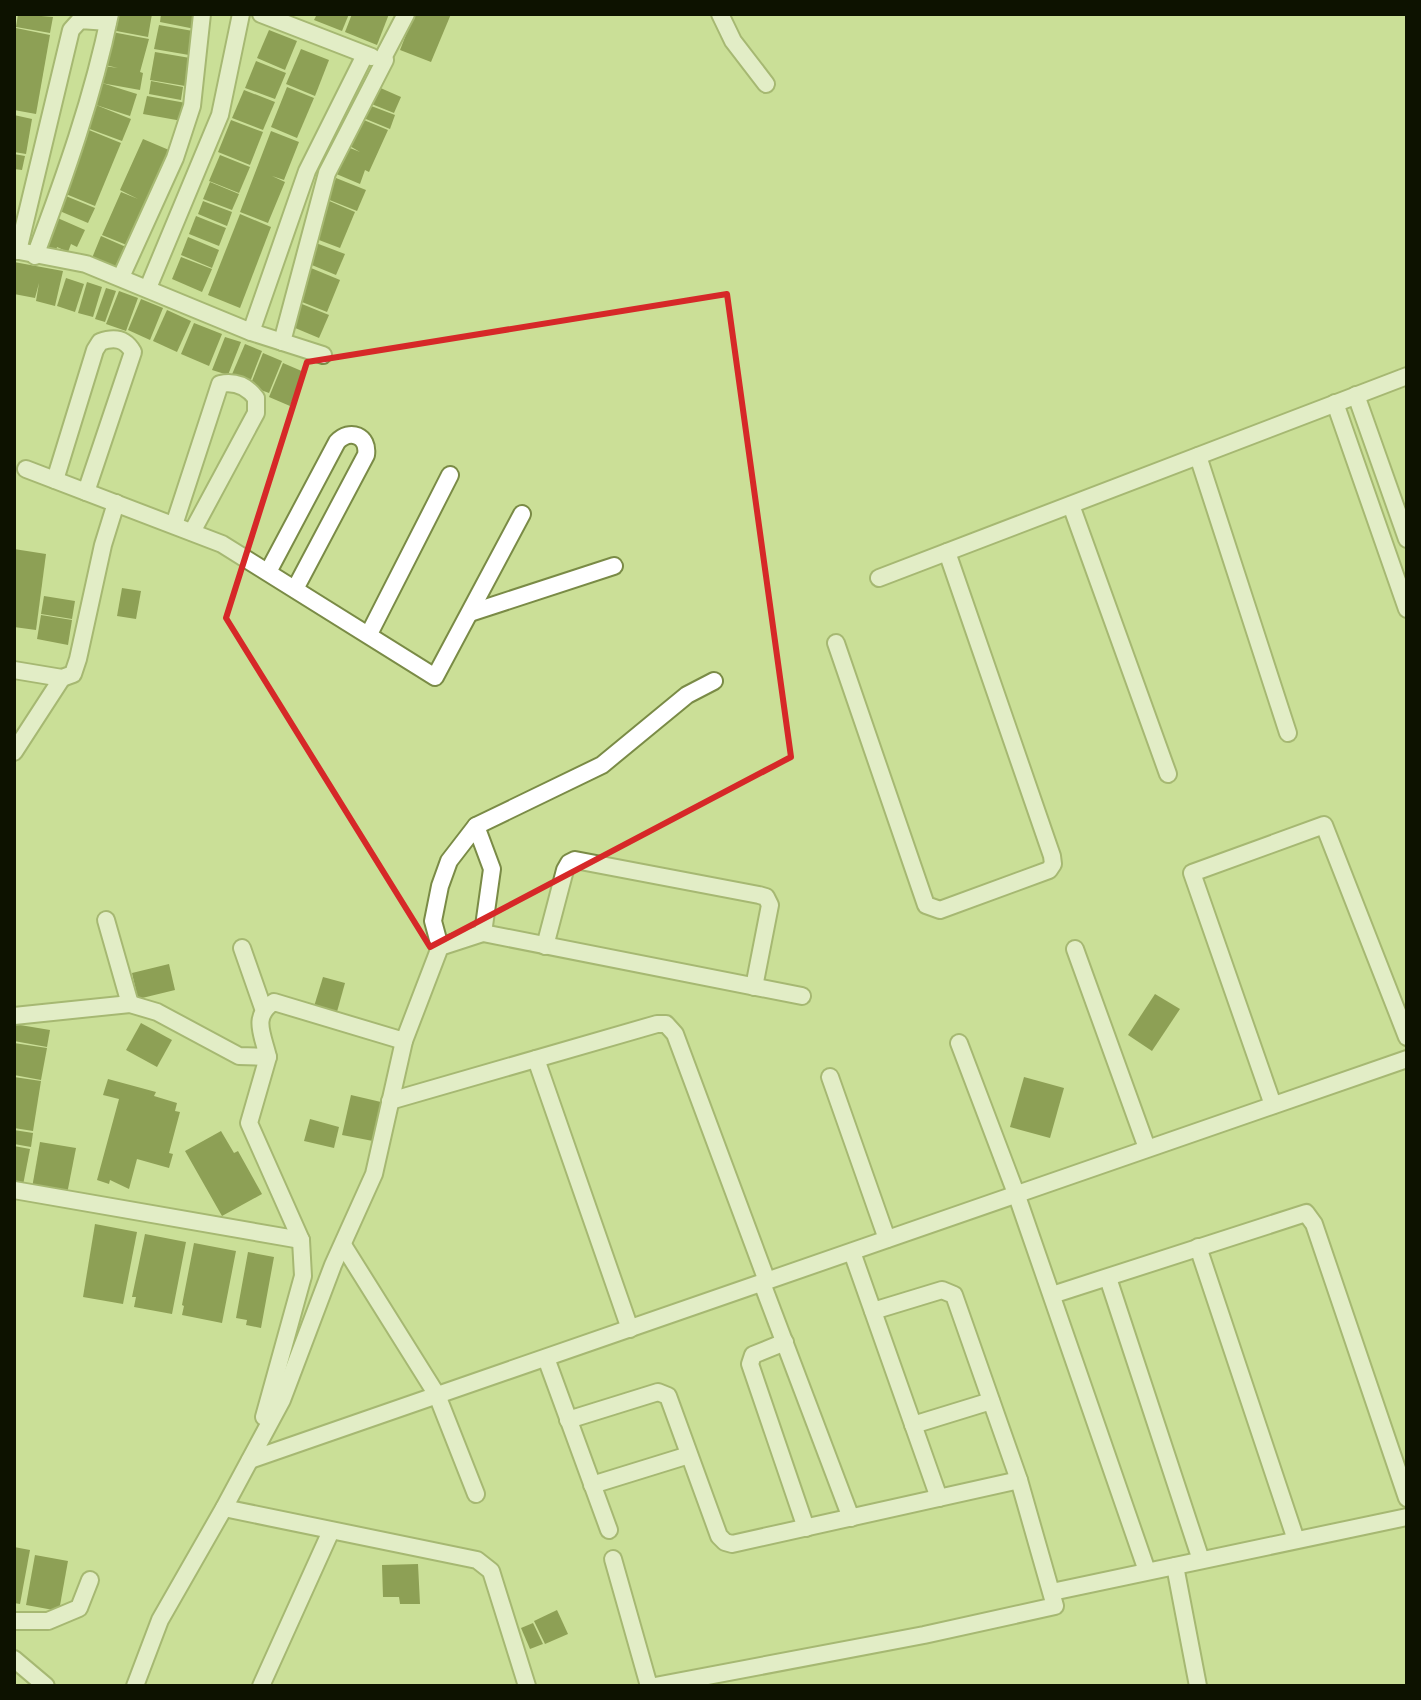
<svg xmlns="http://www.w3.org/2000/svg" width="1421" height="1700" font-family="Overpass,sans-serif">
<rect width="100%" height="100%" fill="#cbdf97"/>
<g fill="#445406">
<path d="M18,14L53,17L50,33L16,27Z"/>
<path d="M114,14H152L148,37L111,30Z"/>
<path d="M161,14H198L195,29L160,22Z"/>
<path d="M317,14H349L342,31L314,20Z"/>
<path d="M352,14H389L377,45L345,32Z"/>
<path d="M414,14H451L431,62L400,50Z"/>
<path d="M159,25L193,31L189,55L154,49Z"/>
<path d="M16,28L50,35L36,114L14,110Z"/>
<path d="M269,30L297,41L285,70L257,58Z"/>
<path d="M112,32L149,39L140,72L143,73L140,90L101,83L104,66L118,68L105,65Z"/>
<path d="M301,49L329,60L315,96L286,84Z"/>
<path d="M155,52L190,58L185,86L150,80Z"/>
<path d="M256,61L286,73L275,99L245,88Z"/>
<path d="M151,81L183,87L181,100L149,94Z"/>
<path d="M102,83L137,94L130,116L96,105Z"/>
<path d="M376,86L401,97L394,113L369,103Z"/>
<path d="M287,87L314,98L297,138L271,127Z"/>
<path d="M244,90L275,102L263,130L232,118Z"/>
<path d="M147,96L186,103L182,121L143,114Z"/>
<path d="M366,104L395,115L390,129L361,117Z"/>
<path d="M96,105L131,119L122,141L87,128Z"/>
<path d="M14,115L32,119L26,154L14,152Z"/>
<path d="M359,118L388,130L369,172L365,170L360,184L334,173L345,146L360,152L348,145Z"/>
<path d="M231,120L263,132L250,165L218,152Z"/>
<path d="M89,130L121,143L95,206L61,192Z"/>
<path d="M271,131L299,142L284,180L272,176L285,182L268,223L240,212Z"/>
<path d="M143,139L169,150L129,246L102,235L121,192L138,199L120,190Z"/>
<path d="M14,154L25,156L22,170L14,169Z"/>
<path d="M220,155L250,167L239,193L209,181Z"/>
<path d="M336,178L366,190L357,211L327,199Z"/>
<path d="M210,182L239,194L232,210L203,199Z"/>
<path d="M61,194L95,208L88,223L55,209Z"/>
<path d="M327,200L355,212L340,248L311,237Z"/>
<path d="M203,201L232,212L227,226L198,214Z"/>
<path d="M240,214L271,227L240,308L208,295Z"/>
<path d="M53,216L85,230L77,247L71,244L68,252L57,247L56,251L41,244Z"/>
<path d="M196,216L226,228L219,246L189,234Z"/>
<path d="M101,236L126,247L117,268L92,258Z"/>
<path d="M188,237L219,250L212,268L181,255Z"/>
<path d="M316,243L345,254L336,275L307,263Z"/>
<path d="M181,257L212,269L202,292L172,279Z"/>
<path d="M14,262L63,271L55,306L36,301L39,283L35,298L14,294Z"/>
<path d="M311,268L340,280L327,312L297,300Z"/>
<path d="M66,278L84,284L75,312L57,306Z"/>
<path d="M87,282L102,287L93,317L78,313Z"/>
<path d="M106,288L116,291L105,322L95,319Z"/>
<path d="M119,291L138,298L126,331L106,324Z"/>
<path d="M141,299L163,308L150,340L128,330Z"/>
<path d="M297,302L329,315L319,338L288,325Z"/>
<path d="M167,310L191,321L177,352L153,341Z"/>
<path d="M194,323L222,334L209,366L181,354Z"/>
<path d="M225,337L241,342L228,375L212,370Z"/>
<path d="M245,344L262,351L248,387L230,379Z"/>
<path d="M263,353L282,361L269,393L250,386Z"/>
<path d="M283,363L304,372L290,406L269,397Z"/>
<path d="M14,549L46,554L36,630L14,627Z"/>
<path d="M122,588L141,591L136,619L117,616Z"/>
<path d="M44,596L75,601L72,619L41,614Z"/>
<path d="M41,615L72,620L68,645L37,639Z"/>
<path d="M169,964L175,990L138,999L132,973Z"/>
<path d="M323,977L345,983L335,1019L312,1013Z"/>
<path d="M1155,994L1180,1009L1152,1051L1128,1035Z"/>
<path d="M141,1023L172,1040L157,1067L126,1050Z"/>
<path d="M14,1024L50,1030L47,1047L14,1041Z"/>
<path d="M14,1043L47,1048L41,1080L14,1075Z"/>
<path d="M14,1077L41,1081L33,1131L14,1128Z"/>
<path d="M1024,1077L1064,1088L1050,1138L1010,1127Z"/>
<path d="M108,1079L156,1092L154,1096L177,1103L175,1111L180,1112L169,1153L173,1154L169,1168L137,1159L129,1189L110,1180L109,1184L97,1180L119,1099L103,1095Z"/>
<path d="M351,1095L381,1102L373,1141L342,1135Z"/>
<path d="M310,1119L339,1127L334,1148L304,1141Z"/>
<path d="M14,1130L33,1133L31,1147L14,1144Z"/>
<path d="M221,1131L234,1153L238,1151L262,1194L222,1216L185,1151Z"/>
<path d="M40,1142L76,1148L67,1194L32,1188Z"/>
<path d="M14,1146L30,1149L23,1185L14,1184Z"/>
<path d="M95,1224L137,1232L123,1304L83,1297Z"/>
<path d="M145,1234L186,1242L172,1314L134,1307L136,1297H132Z"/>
<path d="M194,1243L236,1251L222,1323L182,1315L184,1306L182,1305Z"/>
<path d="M248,1252L274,1257L261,1328L246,1325L247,1320L236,1318Z"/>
<path d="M14,1547L30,1550L20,1604L14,1603Z"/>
<path d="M35,1555L68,1561L59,1611L26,1605Z"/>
<path d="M418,1564L420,1604H400L399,1597H383L382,1565Z"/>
<path d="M557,1610L568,1634L545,1644L534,1621Z"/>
<path d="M533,1623L543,1644L530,1649L521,1628Z"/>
</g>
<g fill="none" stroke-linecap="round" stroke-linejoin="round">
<defs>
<g id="minor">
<path d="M261,14L372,57"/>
<path d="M720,14L733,41L766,84"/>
<path d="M384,56L406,14"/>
<path d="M14,250L86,264L251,332L323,355"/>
<path d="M18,251L71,30L80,20L108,22"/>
<path d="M35,256C65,176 93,97 110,14"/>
<path d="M121,277L175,158L192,106L202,14"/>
<path d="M148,288L220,115L241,14"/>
<path d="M251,332L307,171L365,55"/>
<path d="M282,342L327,173L385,60"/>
<path d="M1356,395L1407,539"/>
<path d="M1335,403L1407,609"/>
<path d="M1198,456L1288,733"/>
<path d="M26,469L222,544L435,677L522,514"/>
<path d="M55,480L95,350L100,342C114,337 125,338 133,352L86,492"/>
<path d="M1071,505L1168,774"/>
<path d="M174,525L220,384C235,381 247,386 256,398V413L192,532"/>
<path d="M268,572L337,442C350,428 369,436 366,455L295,589"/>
<path d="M879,578L1407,376"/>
<path d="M470,613L614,566"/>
<path d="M369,634L450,475"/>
<path d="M836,643L926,905L940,910L1049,870L1053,864L1052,856L947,552"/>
<path d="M14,670L62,678L73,674L78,659L103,545L116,503"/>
<path d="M14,752L62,678"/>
<path d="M476,826L602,765L687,695L714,681"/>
<path d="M106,920L130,1004"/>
<path d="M483,933L802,996"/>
<path d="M545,946L565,870L569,863L575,860L759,895L766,897L770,905L754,987"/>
<path d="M242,948L263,1008"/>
<path d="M1075,949L1147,1148"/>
<path d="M14,1016L130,1004L157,1012L239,1056L268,1057C263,1035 251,1016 274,1002L404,1041"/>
<path d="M959,1043L1017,1196L1147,1571"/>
<path d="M536,1059L630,1329"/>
<path d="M830,1077L887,1239"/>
<path d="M390,1101L657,1024H666L675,1034L767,1281"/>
<path d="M1273,1105L1192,873L1324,825L1407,1037"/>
<path d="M14,1190L301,1240"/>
<path d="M343,1245L437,1395L476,1494"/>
<path d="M1198,1247L1296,1540"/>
<path d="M852,1252L939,1498"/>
<path d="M1108,1278L1201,1560"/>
<path d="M762,1283L851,1518"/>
<path d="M1052,1295L1306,1213L1314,1224L1407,1498"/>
<path d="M785,1342L753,1355L750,1364L806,1528"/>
<path d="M546,1358L609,1530"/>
<path d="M264,1417L303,1276L301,1240L249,1123L268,1057"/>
<path d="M568,1420L658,1392L668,1396L719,1536L725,1542L732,1544L1019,1480"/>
<path d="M913,1425L991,1401"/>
<path d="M250,1460L1407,1059"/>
<path d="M592,1485L689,1455"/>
<path d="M224,1508L477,1560L491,1571L527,1686"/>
<path d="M613,1559L649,1686"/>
<path d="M1175,1566L1198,1686"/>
<path d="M1052,1592L1407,1517"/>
<path d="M14,1621H48L79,1608L90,1580"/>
<path d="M14,1659L46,1686"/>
<path d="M135,1686L160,1620L224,1508L282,1400L333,1265L374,1174L404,1041L440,947L433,921L440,886L449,861L476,826L492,869L483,933L440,947"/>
<path d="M261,1686L331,1531"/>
<path d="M655,1686L924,1635L1055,1606L1019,1480L954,1295L942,1290L873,1311"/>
</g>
</defs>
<use href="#minor" stroke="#7a8b46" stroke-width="20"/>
<use href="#minor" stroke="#fff" stroke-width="16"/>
</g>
<path d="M0 0H1421V1700H0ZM727,294L791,757L430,947L226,618L307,362Z" fill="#cbdf97" fill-opacity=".55" fill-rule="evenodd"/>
<path fill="none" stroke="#d62828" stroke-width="6" stroke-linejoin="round" d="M727,294L791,757L430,947L226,618L307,362Z"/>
<rect width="1421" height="1700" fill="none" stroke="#0d1200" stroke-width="32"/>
</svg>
